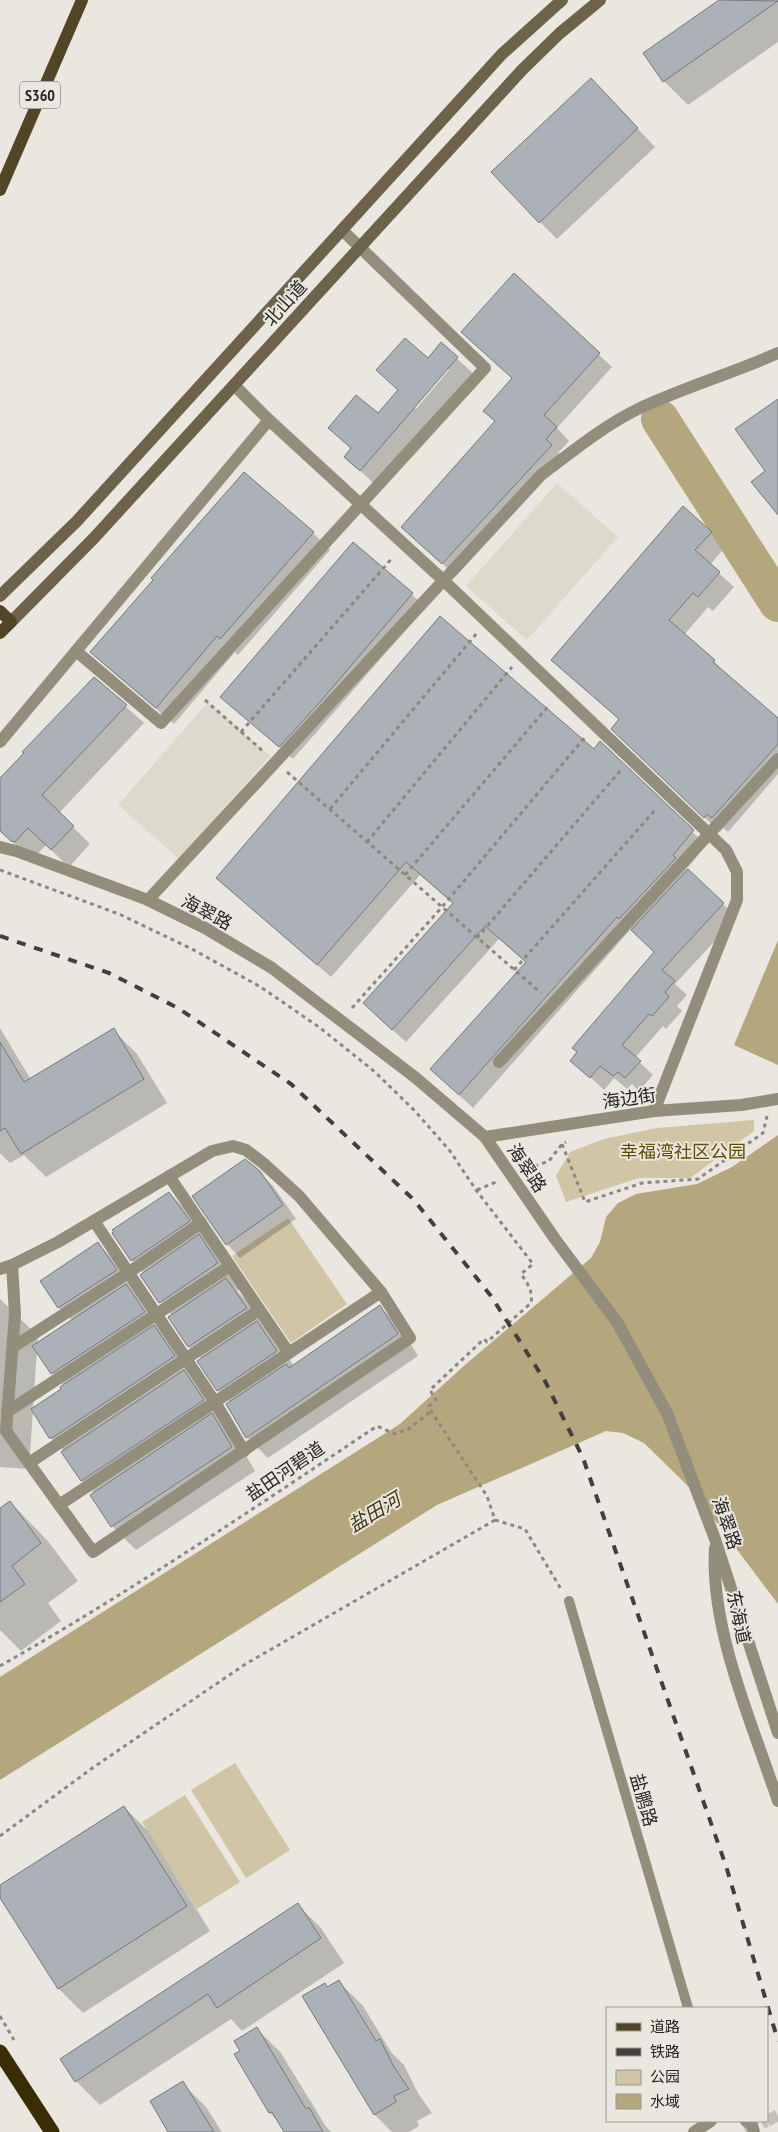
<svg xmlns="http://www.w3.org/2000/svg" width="778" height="2132" font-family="'PT Sans Narrow','Noto Sans SC',sans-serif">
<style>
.built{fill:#dedacb}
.green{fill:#d0c5a4}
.water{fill:#b4a77d}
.shadow{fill:#0003;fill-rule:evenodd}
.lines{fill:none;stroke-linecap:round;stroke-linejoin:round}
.river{stroke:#b4a77d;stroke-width:38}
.building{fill:#abb1b6;stroke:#73797d}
.tertiary-tunnel{stroke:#c2c0b9;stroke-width:12;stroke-dasharray:12 6;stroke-linecap:butt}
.path{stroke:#8a8883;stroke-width:3;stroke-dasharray:4 4;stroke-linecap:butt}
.service{stroke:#938e7c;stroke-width:10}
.minor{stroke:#938e7c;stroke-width:12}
.tertiary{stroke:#938e7c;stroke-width:12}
.secondary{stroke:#6c634a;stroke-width:12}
.primary{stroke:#504626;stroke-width:12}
.motorway{stroke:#392d03;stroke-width:15}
.rail{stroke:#41403c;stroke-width:4;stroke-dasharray:9 9;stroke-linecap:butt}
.labels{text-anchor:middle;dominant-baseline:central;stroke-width:4;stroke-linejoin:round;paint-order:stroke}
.shield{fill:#e9e7df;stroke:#605f5b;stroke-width:1}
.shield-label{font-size:16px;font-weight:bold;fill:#262522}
.street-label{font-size:18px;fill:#262522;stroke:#e9e7df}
.park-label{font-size:18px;fill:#614d00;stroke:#e9e7df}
.water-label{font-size:19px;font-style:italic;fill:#403512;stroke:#e9e7df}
</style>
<rect width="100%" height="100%" fill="#e9e7df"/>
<g class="built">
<polygon points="557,483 618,537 527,640 466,586"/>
<polygon points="208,702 270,756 179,859 118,805"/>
</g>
<g class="green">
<polygon points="754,1120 754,1131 690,1178 639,1178 566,1202 556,1176 570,1152 604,1139 657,1128"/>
<polygon points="288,1218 347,1304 291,1343 232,1256"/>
<polygon points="235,1763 290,1850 246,1878 191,1790"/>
<polygon points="185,1795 240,1882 197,1909 142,1822"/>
</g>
<g class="water">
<polygon points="778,940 778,1065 734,1045"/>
<polygon points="778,1135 778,1604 693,1491 644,1443 623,1433 606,1431 437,1505 0,1780 0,1677 400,1424 466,1364 591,1258 600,1242 606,1217 618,1203 636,1194 697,1184 732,1167"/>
</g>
<g class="shadow">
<polygon points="721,0 778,0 778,42 688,105 664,81 645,54"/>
<polygon points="608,97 655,147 557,239 540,222"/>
<polygon points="514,275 612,367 557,428 569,441 558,453 564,459 456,576 416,540 496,422 485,411 513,379"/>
<path d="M 441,344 L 475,375 L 378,487 L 345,457 L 352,449 L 347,445 L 378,415 ZM 447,368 L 449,370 L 416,409 L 414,407 Z"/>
<polygon points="313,533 330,550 238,655 235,652 174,724 109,669 92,652"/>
<polygon points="711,533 725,547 710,565 734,587 713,611 708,607 684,635 714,661 728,677 778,720 778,774 728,832 723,828 720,832 627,744 620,720 553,660"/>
<polygon points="353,544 426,607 293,759 221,697"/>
<polygon points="94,678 144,723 59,813 90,844 69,867 46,845 33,859 29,858 0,830 0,780"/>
<polygon points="600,743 706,845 686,870 737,917 675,984 687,995 677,1006 682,1011 666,1029 663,1026 635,1058 653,1075 639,1091 632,1084 627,1089 614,1078 604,1090 572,1060 656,952 631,929 473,1108 445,1082 527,963 499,939 406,1042 378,1017 454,904 420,875 331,977 217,878 594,750"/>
<polygon points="0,1028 31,1080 113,1030 137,1054 167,1103 46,1177 24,1155 10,1163 0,1153"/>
<polygon points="259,1172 273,1186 296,1219 240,1258 227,1244"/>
<polygon points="169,1193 193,1217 240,1289 237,1291 250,1304 294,1366 380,1307 401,1328 418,1356 268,1458 247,1437 231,1403 218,1390 202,1359 189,1347 169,1317 172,1315 160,1302 144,1273 132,1260"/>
<path d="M 98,1244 L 122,1268 L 236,1439 L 255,1471 L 136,1550 L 112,1526 L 94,1493 L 81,1480 L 64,1451 L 50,1437 L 33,1410 L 29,1469 L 0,1467 L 0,1299 L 38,1336 L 37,1345 L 73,1321 L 59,1307 L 42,1281 ZM 37,1350 L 52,1373 L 64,1386 L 63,1389 L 33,1409 Z"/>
<polygon points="10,1502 47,1540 78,1581 48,1603 61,1621 21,1651 0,1630 0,1510"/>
<polygon points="124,1807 148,1831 210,1931 83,2013 59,1989 0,1895 0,1887"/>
<polygon points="297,1904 321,1928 344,1963 242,2031 231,2019 100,2105 76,2081 62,2059"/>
<polygon points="339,1982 363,2006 391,2052 404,2065 418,2093 432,2113 417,2121 419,2126 409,2132 392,2132 374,2114 328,1988"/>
<polygon points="257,2029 281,2053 325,2125 331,2132 285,2132 280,2123 270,2113 241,2051"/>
<polygon points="182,2083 206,2107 222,2132 170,2132"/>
</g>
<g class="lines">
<polyline class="river" points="660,419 778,603"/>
</g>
<g class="building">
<polygon points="719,0 778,1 663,82 643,53"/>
<polygon points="591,78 638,128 539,223 491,172"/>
<polygon points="514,273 600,353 544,415 557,427 546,439 552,445 442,564 401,527 495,421 483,411 512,378 461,332"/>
<polygon points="405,338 428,358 441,342 458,357 360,471 344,457 351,448 328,428 356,395 378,413 398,390 376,370"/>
<polygon points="778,399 778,515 751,482 765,471 735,429"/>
<polygon points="244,472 314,532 220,639 217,636 156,708 90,652 153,580 151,578"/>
<polygon points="683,506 712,532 695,550 720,572 698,597 693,593 669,620 715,660 713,662 778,718 778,744 712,818 707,814 704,818 611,729 619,719 551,660"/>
<polygon points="353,542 413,593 320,702 279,747 220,697"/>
<polygon points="440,616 594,749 600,741 694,830 673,855 676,858 619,919 617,917 459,1095 430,1069 526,962 485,926 392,1030 363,1003 453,903 406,862 317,965 216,878"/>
<polygon points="94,677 127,705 42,795 74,826 51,850 28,828 15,842 11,841 0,831 0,778 24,753 22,752"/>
<polygon points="688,869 724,903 662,970 675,981 665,992 669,997 652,1016 649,1014 622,1045 641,1061 625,1078 618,1072 613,1076 600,1066 590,1078 570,1061 577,1052 572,1048 654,952 631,930"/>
<polygon points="114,1028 144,1079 21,1154 5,1128 0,1131 0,1042 24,1082"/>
<polygon points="245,1159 260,1171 283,1205 226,1245 192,1196"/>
<polygon points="169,1192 190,1221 131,1261 112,1233 114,1232 112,1230"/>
<polygon points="199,1234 218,1263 159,1303 140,1275"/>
<polygon points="98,1242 117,1270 58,1308 40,1281"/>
<polygon points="226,1278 247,1308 188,1347 168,1317"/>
<polygon points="126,1284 145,1312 51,1374 32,1346"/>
<polygon points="380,1305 398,1334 246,1438 226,1404 286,1364 289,1368"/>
<polygon points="257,1321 277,1351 217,1391 197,1361"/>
<polygon points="154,1325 175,1356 52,1438 49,1438 31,1409 61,1389 60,1387"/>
<polygon points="184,1370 204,1400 81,1481 61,1452"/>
<polygon points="212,1413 232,1447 111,1527 90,1495"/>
<polygon points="10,1501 41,1543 12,1566 25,1584 0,1602 0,1508"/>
<polygon points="124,1806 187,1906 58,1989 0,1898 0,1885"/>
<polygon points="298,1903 321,1938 217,2008 208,1994 75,2082 60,2059"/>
<polygon points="339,1980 376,2041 380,2039 394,2067 409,2089 394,2096 396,2102 374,2115 302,1996 325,1983 327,1987"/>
<polygon points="257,2027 306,2109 309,2107 323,2132 284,2132 272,2112 269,2113 234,2054 240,2051 234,2041"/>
<polygon points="183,2081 214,2132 168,2132 150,2101"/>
</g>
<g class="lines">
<g class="tertiary-tunnel">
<polyline points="767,2121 778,2115"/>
<polyline points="746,2132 766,2121"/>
</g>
<g class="path">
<polyline points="205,700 264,752"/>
<polyline points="241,732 393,557"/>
<polyline points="287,772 541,993"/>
<polyline points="330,809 477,633"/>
<polyline points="367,842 512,667"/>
<path d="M 0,870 L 119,914 L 192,949 L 259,986 L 319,1027 L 375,1072 L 415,1111 L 450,1151 L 476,1190 L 533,1264 L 521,1274 C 528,1284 533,1291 531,1303 L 487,1342 L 484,1339 L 430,1390 L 436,1400 L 429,1406 L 431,1411 L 487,1496 L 495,1520 L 244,1665 L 91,1769 L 0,1836"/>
<polyline points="405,875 550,704"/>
<polyline points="477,938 620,771"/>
<polyline points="514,970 657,808"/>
<polyline points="352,1008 442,907 586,736"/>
<polyline points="562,1144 585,1202 642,1183 698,1179 763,1133 767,1116"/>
<polyline points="527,1169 549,1161 562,1144 566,1142"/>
<polyline points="477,1190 496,1182"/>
<polyline points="495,1520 525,1529 561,1589"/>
<path d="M 0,1666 C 130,1592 253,1509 377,1426 L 395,1434 L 409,1429 L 431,1411"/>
<polyline points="0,2016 14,2040"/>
</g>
<polyline class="service" points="569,1601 688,2008"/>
<g class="minor">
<polyline points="234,385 269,420 443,580 726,850 737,872 737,900 654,1111"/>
<polyline points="76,651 161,723 485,368 342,230"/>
<polyline points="0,742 269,420"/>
<path d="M 148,900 L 541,475 C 572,452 602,427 636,410 C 682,388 731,374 778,353"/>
<polyline points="499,1062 778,759"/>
<polyline points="485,1137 654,1111 741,1105 778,1099"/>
<polyline points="169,1176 289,1353"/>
<polyline points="94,1221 215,1402 244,1451"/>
<polyline points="0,1269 12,1265 58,1242 212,1151 233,1146 246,1150 263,1163 299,1196 381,1292 410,1338 93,1552 6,1431 15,1314 12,1265"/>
<polyline points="13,1347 128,1273 201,1223"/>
<polyline points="7,1412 230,1266"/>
<polyline points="29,1463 259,1310"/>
<polyline points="59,1505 381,1292"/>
</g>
<g class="tertiary">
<polyline points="0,847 16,851 148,900 205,928 272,968 416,1078 485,1137 555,1239 617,1322 667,1413 715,1539 778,1733"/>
<path d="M 715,1548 C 710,1630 752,1723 778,1801"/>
<polyline points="746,2121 752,2125 754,2132"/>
<polyline points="694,2132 711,2121"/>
</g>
<g class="secondary">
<polyline points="0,596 77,521 502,54 562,0"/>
<polyline points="11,622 94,538 522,70 560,33 600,0"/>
</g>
<g class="primary">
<polyline points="0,190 82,0"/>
<polyline points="0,611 11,622 0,633"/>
</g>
<polyline class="motorway" points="0,2052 52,2132"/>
<polyline class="rail" points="0,936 109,973 178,1008 291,1084 414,1200 491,1296 545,1381 583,1458 726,1866 778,2041"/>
</g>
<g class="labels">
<rect class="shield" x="20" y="81.5" width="40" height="27" rx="4"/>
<g class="shield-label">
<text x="40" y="95">S360</text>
</g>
<g class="street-label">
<text transform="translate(285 303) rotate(-48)">北山道</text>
<text transform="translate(207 912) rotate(28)">海翠路</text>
<text transform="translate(629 1098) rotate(-8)">海边街</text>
<text transform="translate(527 1168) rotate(56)">海翠路</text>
<text transform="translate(285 1471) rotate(-34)">盐田河碧道</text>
<text transform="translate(727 1523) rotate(71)">海翠路</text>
<text transform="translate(739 1617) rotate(78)">东海道</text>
<text transform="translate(644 1800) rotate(74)">盐鹏路</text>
</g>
<g class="park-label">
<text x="683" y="1151">幸福湾社区公园</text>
</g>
<g class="water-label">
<text transform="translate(374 1512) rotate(-31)">盐田河</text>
</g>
</g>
<rect x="606" y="2007" width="162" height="115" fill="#e9e7df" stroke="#9b9993"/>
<rect x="616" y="2023" width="25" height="8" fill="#504626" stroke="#9b9993"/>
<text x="650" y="2032" font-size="15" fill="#262522">道路</text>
<rect x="616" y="2048" width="25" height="8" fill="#41403c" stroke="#9b9993"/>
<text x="650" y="2057" font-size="15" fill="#262522">铁路</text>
<rect x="616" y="2070" width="25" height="15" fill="#d0c5a4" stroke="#9b9993"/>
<text x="650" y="2082" font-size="15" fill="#262522">公园</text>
<rect x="616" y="2094" width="25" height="15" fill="#b4a77d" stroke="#9b9993"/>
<text x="650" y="2107" font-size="15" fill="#262522">水域</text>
</svg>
